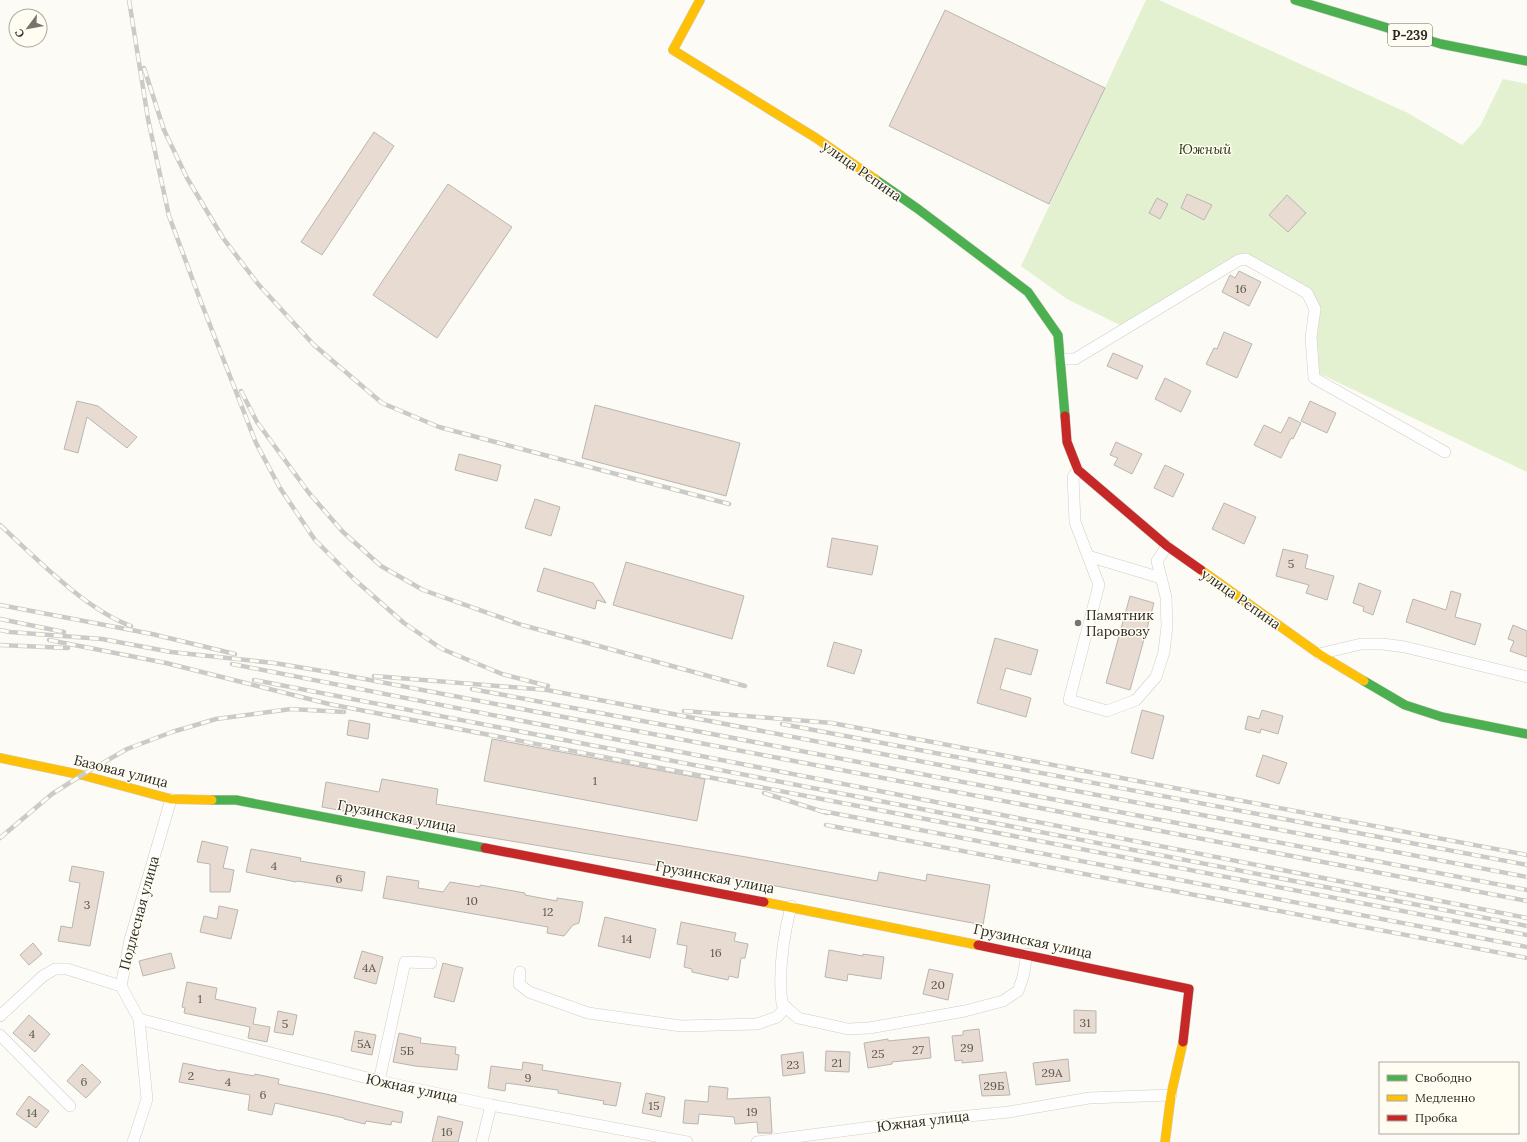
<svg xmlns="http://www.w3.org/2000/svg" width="1527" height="1142" font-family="Lora,serif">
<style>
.green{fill:#e3f1d0}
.building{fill:#e8dbd1;stroke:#b8b6b2}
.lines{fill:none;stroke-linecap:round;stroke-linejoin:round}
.street-casing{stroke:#cfcec9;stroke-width:12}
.fast-casing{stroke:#cfcec9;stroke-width:10}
.slow-casing{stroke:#cfcec9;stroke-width:10}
.jam-casing{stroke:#cfcec9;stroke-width:10}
.street{stroke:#fffefe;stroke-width:11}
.fast{stroke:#4caf50;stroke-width:9}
.slow{stroke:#ffc107;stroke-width:9}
.jam{stroke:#c62828;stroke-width:9}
.rail-casing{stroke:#cacac8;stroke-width:4.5}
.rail{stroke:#fffcf2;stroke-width:3;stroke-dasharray:9;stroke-linecap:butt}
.poi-dot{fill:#75746e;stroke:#fffcf2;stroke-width:1.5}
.labels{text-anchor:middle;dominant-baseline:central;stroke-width:3;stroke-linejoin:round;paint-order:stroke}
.number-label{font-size:12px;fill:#5b5751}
.shield{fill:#fffcf2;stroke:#6b6a63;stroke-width:1}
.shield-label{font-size:13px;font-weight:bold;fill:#2c2b26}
.park-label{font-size:14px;font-style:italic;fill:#293b0e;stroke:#fffcf2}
.street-label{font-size:14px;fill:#2c2b26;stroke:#fffcf2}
.poi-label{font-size:14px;fill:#2c2b26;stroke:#fffcf2;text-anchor:start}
</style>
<rect width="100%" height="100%" fill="#fcfbf5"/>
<polygon class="green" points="1146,0 1159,0 1408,113 1462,145 1480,126 1503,79 1527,84 1527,472 1314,371 1315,309 1307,293 1246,259 1122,326 1067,299 1021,266"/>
<g class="building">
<polygon points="945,10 1105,88 1049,204 889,126"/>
<polygon points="374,132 394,146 322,255 301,242"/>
<polygon points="448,184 512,227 437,338 373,295"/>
<polygon points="1187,194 1212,205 1204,220 1181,208"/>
<polygon points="1287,195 1306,213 1288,232 1269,215"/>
<polygon points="1157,198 1168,204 1160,219 1149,213"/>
<polygon points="1239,271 1261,282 1249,306 1222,292 1230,275 1235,278"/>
<polygon points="1224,332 1252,344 1237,378 1206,364 1214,348 1217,349"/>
<polygon points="1113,353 1143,366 1137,379 1107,366"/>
<polygon points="1165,378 1191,391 1181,412 1155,399"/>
<polygon points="77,401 98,406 137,437 127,448 87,417 78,453 64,449"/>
<polygon points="1310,401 1336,413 1327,433 1301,421"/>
<polygon points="595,405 740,443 726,496 582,458"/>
<polygon points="1289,417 1301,423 1293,439 1291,438 1281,458 1254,445 1264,425 1281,433"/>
<polygon points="1116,442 1142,454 1132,474 1114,465 1118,458 1110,455"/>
<polygon points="459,454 501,465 497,481 455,470"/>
<polygon points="1165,465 1184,474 1173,497 1154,488"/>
<polygon points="535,499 560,507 551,536 525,528"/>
<polygon points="1224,503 1256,517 1244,544 1212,529"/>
<polygon points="832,538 878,546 872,575 827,567"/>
<polygon points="1283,549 1308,555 1305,568 1334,576 1327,600 1306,593 1309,585 1276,576"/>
<polygon points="626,562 744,596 732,639 613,605"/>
<polygon points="544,568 593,583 606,603 597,600 595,609 537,591"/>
<polygon points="1359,583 1381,591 1373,615 1363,611 1364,607 1353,603"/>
<polygon points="1451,591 1461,594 1455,617 1481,624 1475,645 1406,622 1413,599 1446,610"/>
<polygon points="1130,596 1154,603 1130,690 1106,683"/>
<polygon points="1513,625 1527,631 1527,657 1510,651 1514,641 1508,639"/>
<polygon points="995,638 1038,650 1031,675 1006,668 1000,689 1031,698 1026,717 977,703"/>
<polygon points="834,642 862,650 854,674 827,666"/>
<polygon points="1142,710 1164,716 1153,759 1131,753"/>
<polygon points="1262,710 1283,716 1278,734 1261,729 1260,733 1245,729 1248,716 1259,719"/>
<polygon points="349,720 370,724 368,739 347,735"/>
<polygon points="492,739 705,779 697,821 484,781"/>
<polygon points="1263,755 1287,763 1279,784 1256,776"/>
<polygon points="382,779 438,789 436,804 752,858 877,881 879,872 926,881 927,874 990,885 983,925 744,880 439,829 322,807 326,782 379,792"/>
<polygon points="202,841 228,847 223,868 234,870 230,892 210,892 210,864 197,862"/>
<polygon points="251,849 301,858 300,861 365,872 362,891 297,881 296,882 246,872"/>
<polygon points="72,866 104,872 90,946 58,941 61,926 72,928 80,883 69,881"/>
<polygon points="387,876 419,881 418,888 443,892 450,882 480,887 480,885 525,893 525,895 557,901 557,898 583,902 579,923 573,925 564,936 547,933 548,927 383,898"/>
<polygon points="219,906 238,910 231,939 200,932 204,916 217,919"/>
<polygon points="605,917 656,929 650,958 598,946"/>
<polygon points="681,922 736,933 734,941 748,944 745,958 741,958 738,978 729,976 728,980 692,972 692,969 684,967 687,946 677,944"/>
<polygon points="33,943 42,954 29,965 20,955"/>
<polygon points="829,950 863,956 863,954 884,957 881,979 848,974 847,981 825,977"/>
<polygon points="362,951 383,957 376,984 354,978"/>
<polygon points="171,953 175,968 143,976 139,961"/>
<polygon points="443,963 463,968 454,1002 434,997"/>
<polygon points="929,969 953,974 948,1000 923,994"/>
<polygon points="187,982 217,988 215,999 256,1008 253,1024 270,1027 267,1042 248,1038 250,1027 184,1013 185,1008 182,1007"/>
<polygon points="1074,1010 1096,1011 1096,1033 1074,1033"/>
<polygon points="278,1011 297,1015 293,1035 274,1032"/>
<polygon points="29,1015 50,1034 35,1052 13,1033"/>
<polygon points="979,1029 983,1061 962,1063 962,1060 955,1061 952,1036 963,1035 963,1031"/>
<polygon points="355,1031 376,1035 372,1055 351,1051"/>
<polygon points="399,1033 421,1038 420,1043 456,1047 455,1054 459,1055 457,1070 415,1066 393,1062"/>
<polygon points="929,1037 931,1058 892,1062 892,1064 868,1068 864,1043 888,1039 888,1041"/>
<polygon points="826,1051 850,1052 849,1072 825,1071"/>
<polygon points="803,1052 805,1073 783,1076 781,1055"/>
<polygon points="1068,1059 1070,1081 1036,1085 1033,1063"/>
<polygon points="523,1062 543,1065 542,1070 621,1083 616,1106 603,1104 604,1101 558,1093 558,1090 506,1083 505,1091 488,1088 491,1066 522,1070"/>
<polygon points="183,1063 221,1071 221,1070 254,1076 255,1074 279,1079 278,1084 326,1094 403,1112 401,1123 392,1121 391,1125 366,1121 365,1124 344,1119 344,1118 275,1103 272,1115 248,1110 250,1095 179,1082"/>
<polygon points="82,1064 101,1082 86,1098 67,1081"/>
<polygon points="1006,1072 1010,1095 982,1096 979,1075"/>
<polygon points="709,1086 728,1088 727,1099 770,1097 772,1133 758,1133 757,1122 735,1124 734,1117 699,1114 698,1124 683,1123 685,1100 708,1102"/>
<polygon points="646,1093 665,1097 661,1117 642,1113"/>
<polygon points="29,1096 49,1111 36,1128 16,1114"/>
<polygon points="438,1116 463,1122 458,1142 432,1142"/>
</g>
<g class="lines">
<g class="street-casing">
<g id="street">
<polyline points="1060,359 1075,359 1239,260 1246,259 1307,293 1315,309 1311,337 1314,378 1445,452"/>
<polyline points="1078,470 1073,477 1075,522 1099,585 1069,700 1107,711 1136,700 1156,677 1164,652 1167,626 1166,597 1157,561 1167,546"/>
<polyline points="1088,556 1161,578"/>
<polyline points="1319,654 1361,644 1383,644 1405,647 1527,677"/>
<path d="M 791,906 C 783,938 778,971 782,1004 L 798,1018 L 848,1029 L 869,1028 L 965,1011 L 1003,1001 L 1018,991 L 1023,977 L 1027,954"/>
<polyline points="520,972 519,984 529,992 588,1013 681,1026 757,1024 777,1017 786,1007"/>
<polyline points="0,1016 43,976 55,969 67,969 121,986"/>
<polyline points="139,1019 379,1081 491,1105 687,1142"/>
<polyline points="0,1035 70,1106"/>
<polyline points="379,1081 405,962 431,963"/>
<polyline points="133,1142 147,1099 139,1019 121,986 130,940 171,799"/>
<polyline points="482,1142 491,1105"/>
<polyline points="757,1142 918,1121 1009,1112 1089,1098 1171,1095"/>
</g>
</g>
<g class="fast-casing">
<g id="fast">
<polyline points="1295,0 1441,44 1527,61"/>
<polyline points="875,179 918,209 1028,292 1058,335 1065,416"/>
<polyline points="1364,681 1405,705 1442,717 1527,734"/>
<polyline points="212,800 236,800 485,848"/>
</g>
</g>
<g class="slow-casing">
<g id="slow">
<polyline points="700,0 673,50 816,138 875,179"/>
<polyline points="1201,570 1319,654 1364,681"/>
<polyline points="0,758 82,775 171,799 212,800"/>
<polyline points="764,902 978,945"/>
<polyline points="1165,1142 1171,1095 1183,1042"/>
</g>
</g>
<g class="jam-casing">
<g id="jam">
<polyline points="1065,416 1067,442 1078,470 1167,546 1201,570"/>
<polyline points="485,848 764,902"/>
<polyline points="978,945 1189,989 1183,1042"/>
</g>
</g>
<use href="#street" class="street"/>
<use href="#fast" class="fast"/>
<use href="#slow" class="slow"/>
<use href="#jam" class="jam"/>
<g class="rail-casing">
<g id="rail">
<polyline points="129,0 148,119 169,216 201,302 256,443 280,488 315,540 355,580 404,623 442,649 502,674 548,686"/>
<polyline points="144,68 164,130 187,178 223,238 258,284 314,345 382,403 439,427 729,504"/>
<polyline points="241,391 257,422 309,493 343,532 381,566 423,590 522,625 745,686"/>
<path d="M 0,525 C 37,559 85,609 131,626"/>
<polyline points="0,605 152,634 235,654"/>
<polyline points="0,619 64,632"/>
<polyline points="0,630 10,632 102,639 171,652 274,663 328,672 1527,901"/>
<polyline points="49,640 166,663 329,704 1527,935"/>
<polyline points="0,645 68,648"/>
<polyline points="232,664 1527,918"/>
<polyline points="374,676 547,690 1527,877"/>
<polyline points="254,680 1527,926"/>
<polyline points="472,689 728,737 1527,890"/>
<polyline points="684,711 832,723 1527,855"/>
<polyline points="782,724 1527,865"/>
<polyline points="764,793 827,813"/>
<polyline points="822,811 1527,947"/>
<polyline points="826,825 1527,958"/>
<polyline points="0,838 52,794 82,775 127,749 172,732 216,719 291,709 344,712"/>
</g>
</g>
<use href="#rail" class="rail"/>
</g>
<circle class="poi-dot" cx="1078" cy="623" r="4"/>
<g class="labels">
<g class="number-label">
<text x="1241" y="288">16</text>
<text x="1291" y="563">5</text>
<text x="595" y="780">1</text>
<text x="274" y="865">4</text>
<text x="339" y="878">6</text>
<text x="472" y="900">10</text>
<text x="87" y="904">3</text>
<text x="548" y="911">12</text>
<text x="627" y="938">14</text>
<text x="716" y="952">16</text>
<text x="369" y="967">4А</text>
<text x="938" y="984">20</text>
<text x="200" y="998">1</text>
<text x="1085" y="1022">31</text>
<text x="285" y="1023">5</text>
<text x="32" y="1033">4</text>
<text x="364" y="1043">5А</text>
<text x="967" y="1047">29</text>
<text x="918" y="1049">27</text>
<text x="407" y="1050">5Б</text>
<text x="878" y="1053">25</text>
<text x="837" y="1062">21</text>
<text x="793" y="1064">23</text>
<text x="1052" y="1072">29А</text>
<text x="191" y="1075">2</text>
<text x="528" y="1077">9</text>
<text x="84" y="1081">6</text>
<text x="228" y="1081">4</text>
<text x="994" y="1085">29Б</text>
<text x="263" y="1094">6</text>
<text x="654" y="1105">15</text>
<text x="752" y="1111">19</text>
<text x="32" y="1112">14</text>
<text x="447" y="1131">16</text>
</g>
<rect class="shield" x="1388" y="24" width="44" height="22" rx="3"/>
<g class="shield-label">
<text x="1410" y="35">Р-239</text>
</g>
<g class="park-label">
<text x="1205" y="149">Южный</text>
</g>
<g class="street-label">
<text transform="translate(862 171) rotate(35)">улица Репина</text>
<text transform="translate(1241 599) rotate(35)">улица Репина</text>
<text transform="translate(121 771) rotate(14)">Базовая улица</text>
<text transform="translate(397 816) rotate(11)">Грузинская улица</text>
<text transform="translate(715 877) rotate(11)">Грузинская улица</text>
<text transform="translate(139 913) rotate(-75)">Подлесная улица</text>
<text transform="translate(1033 941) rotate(12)">Грузинская улица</text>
<text transform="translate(412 1088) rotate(12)">Южная улица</text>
<text transform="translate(923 1121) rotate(-7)">Южная улица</text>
</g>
<g class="poi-label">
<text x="1086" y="615">Памятник<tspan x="1086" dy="16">Паровозу</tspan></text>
</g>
</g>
<rect x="1379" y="1062" width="140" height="72" fill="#fffcf2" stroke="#aba8a0"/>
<rect x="1387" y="1075" width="20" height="6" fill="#4caf50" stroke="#aba8a0"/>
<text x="1415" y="1082" font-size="12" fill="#2c2b26">Свободно</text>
<rect x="1387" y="1095" width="20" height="6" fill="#ffc107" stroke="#aba8a0"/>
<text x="1415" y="1102" font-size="12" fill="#2c2b26">Медленно</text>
<rect x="1387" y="1115" width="20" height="6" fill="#c62828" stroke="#aba8a0"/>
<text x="1415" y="1122" font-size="12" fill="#2c2b26">Пробка</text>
<g transform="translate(28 28) rotate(238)"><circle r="19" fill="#fffcf2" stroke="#aba8a0"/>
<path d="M0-3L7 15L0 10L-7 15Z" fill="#75746e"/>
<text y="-6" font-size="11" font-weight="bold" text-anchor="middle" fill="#2c2b26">С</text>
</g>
</svg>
